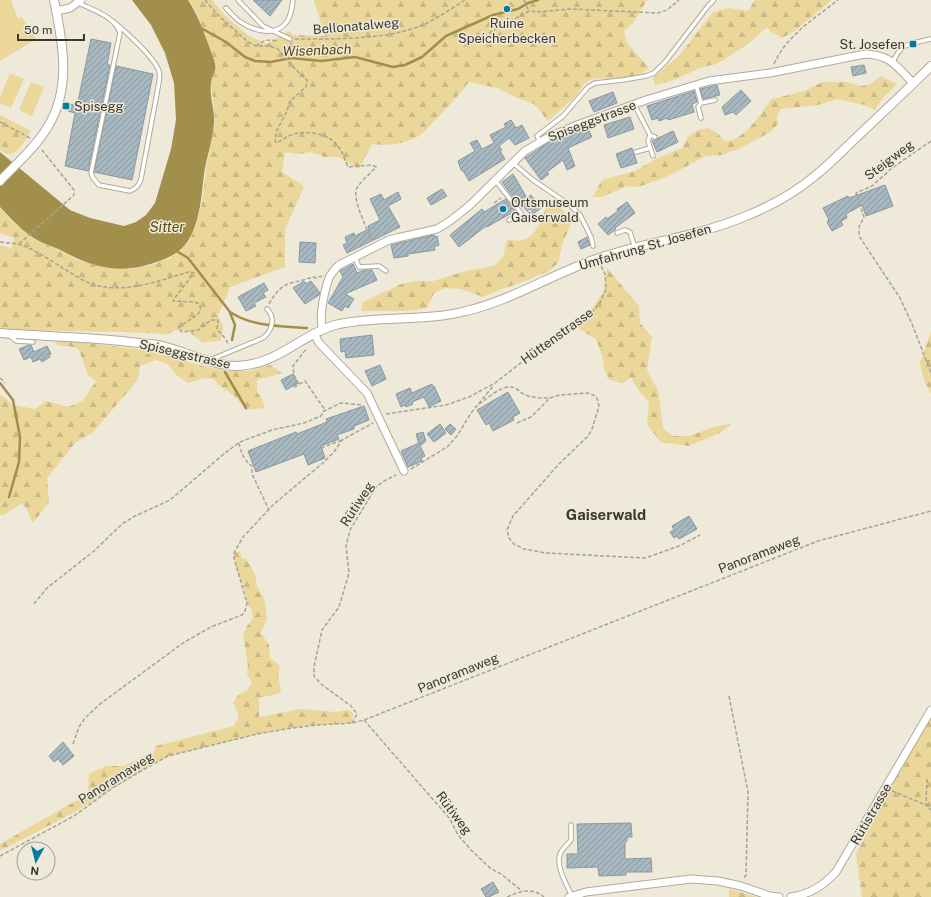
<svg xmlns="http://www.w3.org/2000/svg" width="931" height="897" font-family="'Public Sans',sans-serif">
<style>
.forest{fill:url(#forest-firs)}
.pitch{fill:#ead799}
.water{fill:#a38f4c}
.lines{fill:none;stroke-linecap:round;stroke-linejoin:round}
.stream{stroke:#a38f4c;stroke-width:2.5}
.building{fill:url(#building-hatch);stroke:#8898a1}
.service-casing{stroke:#afab9b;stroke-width:5.5}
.minor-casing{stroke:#afab9b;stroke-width:9}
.tertiary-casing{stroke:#afab9b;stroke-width:10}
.path{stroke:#a7a396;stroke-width:1.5;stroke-dasharray:4 2;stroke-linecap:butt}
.service{stroke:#fff;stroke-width:3.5}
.minor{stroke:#fff;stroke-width:7}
.tertiary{stroke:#fff;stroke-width:8}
.poi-dot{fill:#027ba3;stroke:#eee9d8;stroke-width:1.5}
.labels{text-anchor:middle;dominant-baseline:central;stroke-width:3;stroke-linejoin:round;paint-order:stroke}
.poi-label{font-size:13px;fill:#393731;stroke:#eee9d8;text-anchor:start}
.street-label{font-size:13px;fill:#393731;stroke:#eee9d8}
.water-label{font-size:14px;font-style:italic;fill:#584914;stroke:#eee9d8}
.quarter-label{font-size:15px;font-weight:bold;fill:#393731;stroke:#eee9d8}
</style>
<defs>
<pattern id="forest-firs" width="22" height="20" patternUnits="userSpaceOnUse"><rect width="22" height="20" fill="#ead799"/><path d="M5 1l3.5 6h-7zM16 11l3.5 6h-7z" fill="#c9b984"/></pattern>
<pattern id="building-hatch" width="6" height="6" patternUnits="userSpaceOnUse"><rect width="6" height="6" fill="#a7b8c1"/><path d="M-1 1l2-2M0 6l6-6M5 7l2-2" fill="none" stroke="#89969d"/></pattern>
</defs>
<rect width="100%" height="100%" fill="#eee9d8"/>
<g class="forest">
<path d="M 189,0 L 212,0 L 225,16 L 249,36 L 267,44 L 289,31 L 293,35 L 325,36 L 314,0 L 647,0 L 633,23 L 624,31 L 627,43 L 649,68 L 633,79 L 619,82 L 603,78 L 591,79 L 584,84 L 576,96 L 548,121 L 534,104 L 513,96 L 497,88 L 469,82 C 460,94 450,104 440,115 C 435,120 430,126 425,131 C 411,144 391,146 372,144 L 359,169 L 338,157 L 325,157 L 311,152 L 298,154 L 285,152 L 282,172 L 304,186 L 285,230 L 285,267 L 230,287 L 218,316 L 223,327 L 221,341 L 202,342 L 188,331 L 176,330 L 168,334 L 125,332 L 14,330 L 0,328 L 0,246 L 12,248 L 14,238 L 0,233 L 0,208 L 13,222 L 38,241 L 62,252 L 78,260 L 106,268 L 130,269 L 150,265 L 170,258 L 178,252 L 189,242 L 197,222 L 202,203 L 206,169 L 215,123 L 214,107 L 211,84 L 216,65 L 197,13 Z"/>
<polygon points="755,0 832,0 796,30 782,38 771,32 767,27 748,44 717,64 702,67 674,80 655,85 653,78 679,56 713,12 728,8 748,11"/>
<path d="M 881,76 L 897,84 L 882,99 L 875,110 L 865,105 L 837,99 L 818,105 L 781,109 L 777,116 L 778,124 L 769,133 L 738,149 L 722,155 L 706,156 L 664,178 L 638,187 L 627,186 L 602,197 L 593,197 L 602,180 L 635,171 L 656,159 L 682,148 L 688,137 L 698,130 L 708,128 L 716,132 L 725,141 C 744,142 761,113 772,99 L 805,91 L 822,82 L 847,82 L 861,86 L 870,84 Z"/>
<path d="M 0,115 L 31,131 C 24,142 14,163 0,150 Z"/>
<path d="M 547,202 L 560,207 L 572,222 L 563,242 L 558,263 L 549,271 L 525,281 L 502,289 L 483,297 L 461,289 L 445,288 L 434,293 L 427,308 C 406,313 383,310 361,311 L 363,302 L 401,284 L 417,281 L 433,281 L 466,271 L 494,266 L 503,257 L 507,240 C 512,240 519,241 523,240 C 539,234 543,216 547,202 Z"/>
<polygon points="607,268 639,306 640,323 652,337 647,371 658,390 663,429 673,436 689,436 717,426 731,424 720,433 688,446 661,442 647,425 649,402 640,392 631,378 623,383 609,380 604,369 602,355 596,339 573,325 591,310 604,291"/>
<polygon points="931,331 931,394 924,380 920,363"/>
<path d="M 55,339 L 152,351 L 202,366 L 227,371 L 248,371 L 270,365 L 282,373 L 257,380 L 257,392 L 262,399 L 265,408 L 245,410 C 242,405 238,399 233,395 C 226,389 219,387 214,379 L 204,378 L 188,383 L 176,375 L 168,364 L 156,360 L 140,366 L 138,379 L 131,388 L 93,432 L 75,443 L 47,478 L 49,502 L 33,523 L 27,510 L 22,503 L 4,515 L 0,515 L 0,394 L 13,405 L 35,409 L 46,401 L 68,407 L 83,401 L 96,381 L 88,375 L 79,350 L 75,347 L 57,345 L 55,342 Z"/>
<polygon points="239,551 242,558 246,559 255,574 257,587 264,599 267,618 261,633 269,645 270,658 280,666 278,675 281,691 277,694 259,698 259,717 300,709 335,712 348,710 353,713 352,723 318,725 292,728 257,734 168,756 141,771 75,812 0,851 0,844 88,794 89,774 106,766 123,766 154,752 156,746 234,726 239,715 233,703 238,695 247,690 252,683 247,673 248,665 243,635 247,626 253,618 251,608 247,603 245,592 236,567 234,553"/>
<polygon points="931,709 931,897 862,897 856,854"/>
<polygon points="729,889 757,897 729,897"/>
</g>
<g class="pitch">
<polygon points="0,0 11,0 18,19 22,17 36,39 0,61"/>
<polygon points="10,73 24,79 11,108 0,103 0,97"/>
<polygon points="31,82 44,87 32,116 19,110"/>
</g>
<path class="water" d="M 132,0 L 188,0 C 198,15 203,30 209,46 C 211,52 214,58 215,64 C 217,70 211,77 211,84 C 209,95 215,110 214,123 C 213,138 208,153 205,168 C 201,192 202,218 188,241 C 181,252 169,258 156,262 C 121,275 95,268 64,252 C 56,247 46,245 39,241 C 24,233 11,219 0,207 L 0,152 L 70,210 L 90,218 L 124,226 L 136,222 L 146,215 L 155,203 L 171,149 L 176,120 L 175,101 L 174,83 L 165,53 L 151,25 Z"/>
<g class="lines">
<g class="stream">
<polyline points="201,28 226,42 245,57 255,61 271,62 291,58 321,61 355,57 393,67 405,65 422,57 446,36 493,15 518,9 528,3 538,0"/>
<path d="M 175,250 L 188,258 L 230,312 C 252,327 282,326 307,328"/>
<polyline points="230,313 235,325 232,340"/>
<polyline points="225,372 246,408"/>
<polyline points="0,383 13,400 20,437 19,462 9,497"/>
</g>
</g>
<g class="building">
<polygon points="253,0 282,0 270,16"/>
<polygon points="91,39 111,43 107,65 110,65 88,171 65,166 75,113 68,111 70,104 77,106"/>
<polygon points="864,65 866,73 853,76 851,67"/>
<polygon points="116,66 153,74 132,180 94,172"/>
<polygon points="717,85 720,95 703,99 700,89"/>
<polygon points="741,90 751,101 736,115 733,112 725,115 722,107"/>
<polygon points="694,91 697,102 692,104 694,112 668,120 667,118 659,121 658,118 652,120 647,106"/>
<polygon points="613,92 617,103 594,112 589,101"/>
<polygon points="630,117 634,129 608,138 604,125"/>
<polygon points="511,120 516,128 522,125 529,138 515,145 509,138 499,146 502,150 500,151 505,159 469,181 464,172 461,170 458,161 475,151 470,143 477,140 482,149 494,143 490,135 506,127 504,124"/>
<polygon points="587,127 592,137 568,148 575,166 567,170 563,160 547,172 549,174 541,180 525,158 549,142"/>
<polygon points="673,131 678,142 657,152 652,141"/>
<polygon points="632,148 637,163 621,168 616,154"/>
<polygon points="513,174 527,198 531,195 541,208 531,216 523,206 521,208 502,182"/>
<polygon points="885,185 893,206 866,216 862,205 846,214 847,218 841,221 843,225 832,231 827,222 829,220 823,208 848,196 849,198"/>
<polygon points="442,189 447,196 431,205 427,198"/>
<polygon points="398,192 401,199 388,206 400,227 347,253 343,245 347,243 345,237 354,233 355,236 369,229 368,226 380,220 370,199 381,194 384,200"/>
<polygon points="506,199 515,211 487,227 486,226 459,247 450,235 482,209 484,212"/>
<polygon points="627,202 635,213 615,228 616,229 608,235 598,224 606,217 607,219 618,211 617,209"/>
<polygon points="434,235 435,237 437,236 439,245 434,247 435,250 408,254 408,256 394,258 391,245"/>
<polygon points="587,237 590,245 581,249 578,242"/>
<polygon points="300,242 316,243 315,263 299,262"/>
<polygon points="353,264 357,273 364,270 372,270 377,280 345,294 354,299 348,308 345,306 342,311 328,303 343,277 340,271"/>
<polygon points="304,281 306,284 311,281 320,293 319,295 305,304 293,288"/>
<polygon points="264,283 268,290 263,293 266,297 254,303 256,306 246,311 238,297"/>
<polygon points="372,335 374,355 346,358 345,351 341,352 340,339"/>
<polygon points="29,345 31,345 34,352 47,346 51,354 49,355 50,357 42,362 40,359 33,362 31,357 24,360 19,349"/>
<polygon points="380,365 386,379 372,386 365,371"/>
<polygon points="293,374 298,383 286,390 281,380"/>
<polygon points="432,384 433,387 434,386 441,401 429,407 424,397 412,402 413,404 406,407 405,405 401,407 396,394 410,388 412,393"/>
<polygon points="508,392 520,413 513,417 514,420 493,431 489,423 486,425 477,410"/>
<polygon points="364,406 369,420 354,426 354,429 337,435 339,439 321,446 325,458 308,465 304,454 256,472 248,451 296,432 297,434 327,422 326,419"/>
<polygon points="440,424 446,433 434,442 427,434"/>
<polygon points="450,424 456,429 451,435 445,429"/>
<polygon points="423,432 426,441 420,446 425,456 421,458 422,461 408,467 401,451 419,443 419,444 416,434"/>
<polygon points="689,516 697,529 679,539 677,536 674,538 670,532 674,530 672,526"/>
<polygon points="63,742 74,756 63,765 58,759 54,762 49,756"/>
<polygon points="631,823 632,837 627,837 627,841 625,842 625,859 651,858 652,872 626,872 626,875 599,876 598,867 567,868 567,854 578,854 577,824"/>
<polygon points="493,882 499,892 489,897 486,897 481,889"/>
</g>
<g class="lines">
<g class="service-casing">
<g id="service">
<polyline points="238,0 263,26 290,39"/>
<path d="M 79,3 C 92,10 115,16 120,33 L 91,173 L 93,178 L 99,185 L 130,191 C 137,188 139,185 141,179 L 157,93 C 158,86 161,77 159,71 C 154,57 126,32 114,22"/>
<path d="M 226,8 C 230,12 234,17 239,21 C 252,30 273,37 285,24 C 291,18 292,8 293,0"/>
<path d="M 893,62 C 901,42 912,44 931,39"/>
<polyline points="696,85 701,103 715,100"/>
<polyline points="701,103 698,107 701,118"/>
<polyline points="634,104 650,135 655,137"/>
<polyline points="650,135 648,141 653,156"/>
<polyline points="540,142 537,136 563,116 588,87 595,83 623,80 646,76 654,73 666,61 708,6 714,0"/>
<polyline points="636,152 650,148"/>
<polyline points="513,163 533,180 571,206 580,215 591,237 593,246"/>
<polyline points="495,180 521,213 509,220"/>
<polyline points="617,233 625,230 630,232 635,248"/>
<polyline points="355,257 359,267 379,266 386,271"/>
<polyline points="9,335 16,341 33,342"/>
<path d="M 210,360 L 263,338 C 272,331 276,318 267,309"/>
<path d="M 571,825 L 571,840 C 568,844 563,848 561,852 C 554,864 567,885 572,896"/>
</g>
</g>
<g class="minor-casing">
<g id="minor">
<polyline points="56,11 70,8 81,0"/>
<path d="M 323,329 C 318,318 325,289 329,278 C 331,273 335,269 339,265 L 389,240 L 397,238 L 437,229 L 450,221 L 469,206 L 525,151 L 547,138 L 577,125 L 646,100 L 709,81 L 770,73 L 865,54 C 891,55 896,66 913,83"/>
<polyline points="314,333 319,343 367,393 404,471"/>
<polyline points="569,897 586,892 691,879 718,881 741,886 770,896 779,897"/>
<path d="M 791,897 C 810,894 823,886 836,872 L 931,710"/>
</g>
</g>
<g class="tertiary-casing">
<g id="tertiary">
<path d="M 0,181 C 16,164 35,148 47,128 C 72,89 63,43 54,0"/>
<path d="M 0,333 C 41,336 82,337 122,341 C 134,343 146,343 158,345 C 181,350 214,366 237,366 C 278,365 302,333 339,324 C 381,315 425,322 466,311 C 513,300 554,273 599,258 C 647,242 699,236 746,216 C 771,206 796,192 816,175 C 831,163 844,149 857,137 C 882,113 907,90 931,66"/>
</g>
</g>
<g class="path">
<path d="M 205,0 L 219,16 L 248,42 L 256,46 L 269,46 L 278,49 L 291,65 L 307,80 L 306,87 L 290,101 L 287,111 L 276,132 L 275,141 L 277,143 C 282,140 286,137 291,135 C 307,130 328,133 338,146 C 343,152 345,160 348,167 L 372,165 L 376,167 C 370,174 361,181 357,188 C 351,198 368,230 372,241"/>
<polyline points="524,0 529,11"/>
<polyline points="489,33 529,11 537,12 570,9 658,13 667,10 679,0"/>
<path d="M 295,39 C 332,39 386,40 420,26 C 435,20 451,9 465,0"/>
<path d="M 256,46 C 263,40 268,39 278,41"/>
<path d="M 774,64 C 786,36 815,18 838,0"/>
<polyline points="0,122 30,138"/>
<polyline points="931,141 892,168 872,186 856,193 864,217 859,227 859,236 900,298 912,324 931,373"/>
<polyline points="494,203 501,198"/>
<path d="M 0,242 C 6,243 12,243 18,244 C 35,249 51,261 66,270 C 76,276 87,284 99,286 C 129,292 160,281 188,272 L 194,273 L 174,299 L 173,301 L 195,302 L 199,304 C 201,308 201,310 198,314 L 178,328 L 182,332 L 198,330 L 211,320 L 218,320 L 217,329 L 224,337 L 229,345"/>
<polyline points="19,244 74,195 74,190 42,150"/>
<path d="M 269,304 C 283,279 290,285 313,277 L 316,278 L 322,276"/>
<polyline points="926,362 931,360"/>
<polyline points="0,378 5,383"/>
<polyline points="299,384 294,375 293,366 307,348"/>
<polyline points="294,387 305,381 325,410"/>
<path d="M 479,404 C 488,398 498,388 509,387 C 516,386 519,392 525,395 C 533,398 542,398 550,398"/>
<polyline points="386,414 446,405 469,397 495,383 535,352 590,315 600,303 606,289 605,274 601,266"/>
<polyline points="517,423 531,417 550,398 560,395 588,393 593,395 597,398 599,406 597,413 592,429 588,436 558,465 513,516 507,530 509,538 514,544 524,549 546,553 645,558 679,546 700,535"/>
<path d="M 239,443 C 241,453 244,460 252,466 L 252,474 L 269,510"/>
<polyline points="321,448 342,440"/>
<polyline points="411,469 447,447 457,436 471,413 494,385"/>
<polyline points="34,604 47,588 94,551 122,524 133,517 170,500 225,453 240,442 272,430 304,423 321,416 324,411 341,403 363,405"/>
<polyline points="729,696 748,792 746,875 744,878"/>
<polyline points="364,720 450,819 458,835 471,850 490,868 501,874 522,891"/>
<polyline points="352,723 357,714 351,706 321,684 314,676 314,667 322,630 339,607 349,573 346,546 350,530 376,487 384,481 396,475"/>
<polyline points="73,744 79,727 85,718 100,704 183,643 211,627 242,615 245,611 247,603 234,558 234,553 243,537 274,504 324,462 334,452 342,440 373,423"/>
<polyline points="927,779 926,805 931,810"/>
<polyline points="892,791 926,805 931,804"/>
<polyline points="0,856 74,816 111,789 141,771 168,756 257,734 292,728 318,725 352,723 364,720 818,541 931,511"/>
<path d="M 507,897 C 521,891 531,887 544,897"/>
</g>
<use href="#service" class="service"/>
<use href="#minor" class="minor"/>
<use href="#tertiary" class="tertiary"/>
</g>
<g class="poi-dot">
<circle cx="507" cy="9" r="4"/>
<rect x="909" y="40" width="8" height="8" rx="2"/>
<rect x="62" y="102" width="8" height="8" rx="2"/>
<circle cx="503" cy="209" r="4"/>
</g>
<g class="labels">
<g class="poi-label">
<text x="507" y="23" text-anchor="middle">Ruine<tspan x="507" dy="15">Speicherbecken</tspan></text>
<text x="905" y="44" text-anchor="end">St. Josefen</text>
<text x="74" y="106">Spisegg</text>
<text x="511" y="202">Ortsmuseum<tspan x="511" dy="15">Gaiserwald</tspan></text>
</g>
<g class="street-label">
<text transform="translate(356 26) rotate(-5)">Bellonatalweg</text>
<text transform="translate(592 121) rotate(-21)">Spiseggstrasse</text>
<text transform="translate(889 160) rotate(-37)">Steigweg</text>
<text transform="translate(645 247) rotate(-16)">Umfahrung St. Josefen</text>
<text transform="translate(557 336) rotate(-36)">Hüttenstrasse</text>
<text transform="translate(185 354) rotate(13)">Spiseggstrasse</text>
<text transform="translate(357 504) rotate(-57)">Rütiweg</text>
<text transform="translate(759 554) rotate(-21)">Panoramaweg</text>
<text transform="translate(458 673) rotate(-22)">Panoramaweg</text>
<text transform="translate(116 778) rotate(-32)">Panoramaweg</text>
<text transform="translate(454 813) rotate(53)">Rütiweg</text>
<text transform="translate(871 814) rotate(-60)">Rütistrasse</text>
</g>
<g class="water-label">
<text transform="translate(317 50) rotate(-2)">Wisenbach</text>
<text x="167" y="227">Sitter</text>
</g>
<g class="quarter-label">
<text x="606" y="514">Gaiserwald</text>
</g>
</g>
<g transform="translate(36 861) rotate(187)"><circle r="19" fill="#eee9d8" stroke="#a6a295"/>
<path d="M0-3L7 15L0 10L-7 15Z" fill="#027ba3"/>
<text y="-6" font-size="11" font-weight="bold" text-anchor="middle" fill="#393731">N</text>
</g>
<path d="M18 34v6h66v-6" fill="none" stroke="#393731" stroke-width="2"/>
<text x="24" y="34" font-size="12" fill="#393731" stroke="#eee9d8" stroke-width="3" paint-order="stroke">50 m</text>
</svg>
